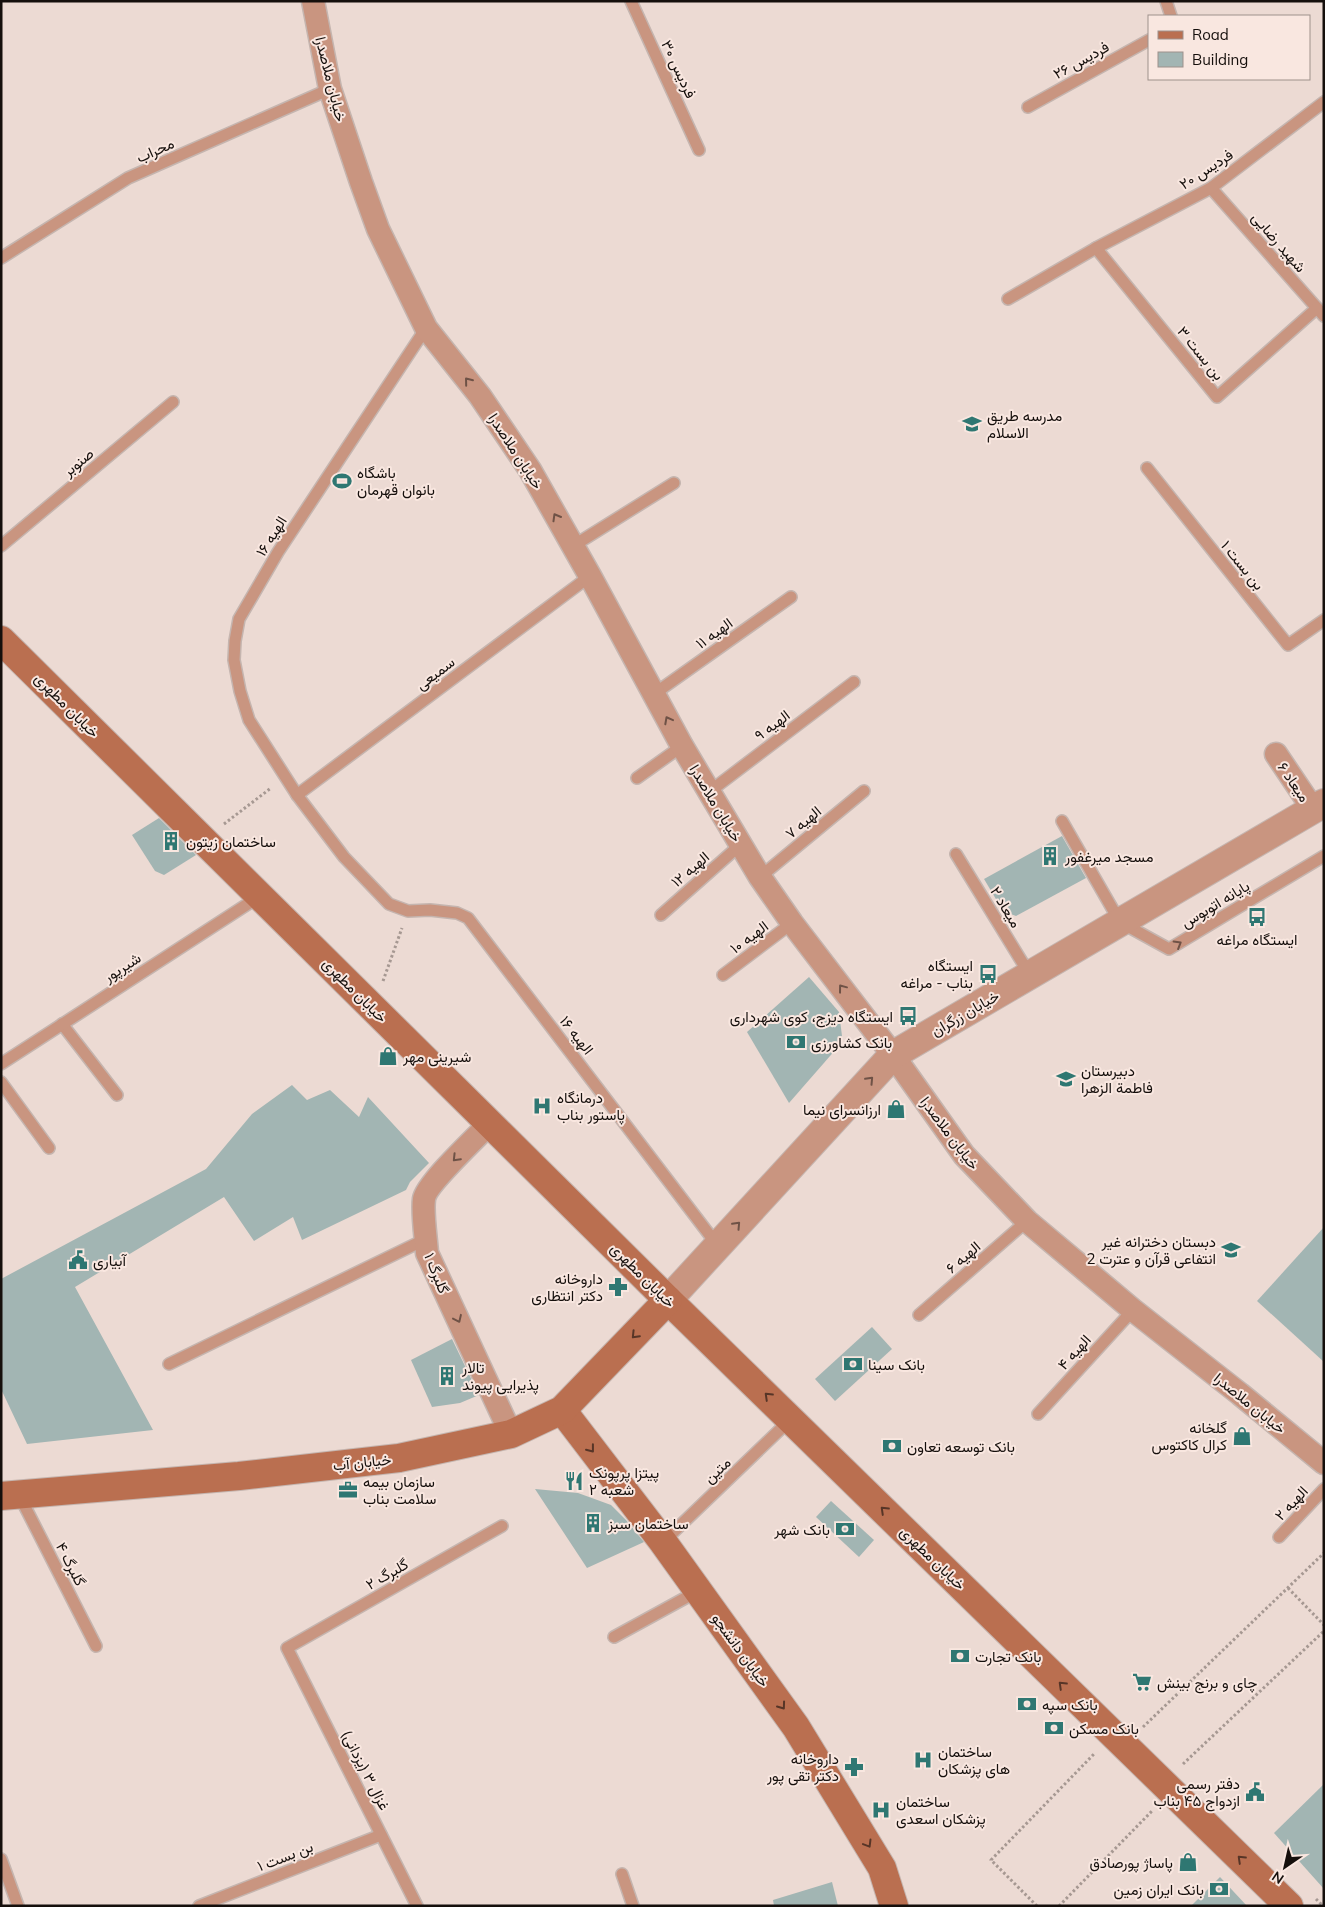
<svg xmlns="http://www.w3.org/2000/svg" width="1325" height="1907" font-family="Mulish,Vazirmatn,sans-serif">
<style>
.building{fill:#a2b5b3}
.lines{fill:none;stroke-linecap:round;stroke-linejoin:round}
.service-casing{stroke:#c5b5af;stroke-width:14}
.minor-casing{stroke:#c5b5af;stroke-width:25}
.tertiary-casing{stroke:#c5b5af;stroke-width:30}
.secondary-casing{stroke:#c5b5af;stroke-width:30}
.path{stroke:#a69892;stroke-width:3;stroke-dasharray:2.5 2.5;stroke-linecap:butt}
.service{stroke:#c99580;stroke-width:11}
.minor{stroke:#c99580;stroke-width:22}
.tertiary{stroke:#c99580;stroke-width:28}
.secondary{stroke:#ba6f50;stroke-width:28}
.oneway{stroke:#6f5246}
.oneway2{stroke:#573527}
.labels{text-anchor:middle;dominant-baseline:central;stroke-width:4;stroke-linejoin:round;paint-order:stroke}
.street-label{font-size:15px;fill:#150f0c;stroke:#f9e7e0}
.poi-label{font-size:15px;fill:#150f0c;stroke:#f9e7e0;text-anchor:start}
</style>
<rect width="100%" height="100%" fill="#ecdad3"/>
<g class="building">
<polygon points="159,818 196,855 164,875 155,871 132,835"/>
<polygon points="1062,836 1086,878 1016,916 1003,911 984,879"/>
<polygon points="809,977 839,1012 842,1036 837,1048 789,1103 747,1032"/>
<polygon points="292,1085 307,1100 330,1090 359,1117 368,1097 429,1163 410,1182 406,1190 302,1240 293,1217 254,1241 224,1197 75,1287 153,1430 27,1444 1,1389 1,1279 206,1169 252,1114"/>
<polygon points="1324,1227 1324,1362 1257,1301"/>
<polygon points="872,1327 892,1349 835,1401 815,1379"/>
<polygon points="452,1339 479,1395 460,1403 432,1407 411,1360"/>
<polygon points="535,1489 578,1493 611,1505 626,1520 644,1542 587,1568"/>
<polygon points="831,1501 874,1540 859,1557 816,1517"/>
<polygon points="1324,1784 1324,1889 1274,1833"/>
<polygon points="1220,1877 1247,1906 1191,1906"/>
<polygon points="832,1882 838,1906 774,1906 773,1900"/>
</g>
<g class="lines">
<g class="service-casing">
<g id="service">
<polyline points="631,1 699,150"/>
<polyline points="1166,1 1171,16"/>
<polyline points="1028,107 1149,40"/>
<polyline points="1211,188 1324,316"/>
<polyline points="1096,248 1217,397 1317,308"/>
<polyline points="1,258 128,178 330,89"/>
<polyline points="1008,299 1096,248 1211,188 1324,102"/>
<polyline points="426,328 278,552 239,619 235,641 234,660 240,691 249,720 297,795 344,857 389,904 408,911 430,910 457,913 468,918 718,1246"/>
<polyline points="1147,468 1288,645 1324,620"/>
<polyline points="1,546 173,402"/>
<polyline points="573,546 674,483"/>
<polyline points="654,694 791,597"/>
<polyline points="637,778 682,746"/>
<polyline points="709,792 854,682"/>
<polyline points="297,795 590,576"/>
<polyline points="1062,821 1120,922 1169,949 1324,856"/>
<polyline points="956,854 1030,975"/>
<polyline points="760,877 864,791"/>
<polyline points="661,915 740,845"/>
<polyline points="723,975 792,923"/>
<polyline points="62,1024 117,1095"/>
<polyline points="1,1064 260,896"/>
<polyline points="1,1082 49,1148"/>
<polyline points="919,1315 1027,1221"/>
<polyline points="169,1364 426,1239"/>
<polyline points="1038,1414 1133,1310"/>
<polyline points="19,1495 96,1646"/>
<polyline points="1279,1537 1324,1489"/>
<polyline points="663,1542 791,1419"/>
<polyline points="614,1637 698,1591"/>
<polyline points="1,1859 18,1906"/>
<polyline points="622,1874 633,1906"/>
<polyline points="199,1906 381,1835"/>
<polyline points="417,1906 287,1648 502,1526"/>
</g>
</g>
<g class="minor-casing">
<g id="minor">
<polyline points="313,1 330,89 361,182 378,229 426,328 480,396 530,470 590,576 682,746 760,877 792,923 893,1055 964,1155 1027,1221 1133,1310 1240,1394 1324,1463"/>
<polyline points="1276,754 1313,809"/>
<path d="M 490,1123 C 477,1137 426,1184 424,1199 C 422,1213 426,1238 427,1253 L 511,1434"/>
</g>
</g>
<g class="tertiary-casing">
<polyline id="tertiary" points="668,1300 893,1055 1324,803"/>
</g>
<g class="secondary-casing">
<g id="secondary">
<polyline points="1,640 668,1300 1289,1906"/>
<polyline points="562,1410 663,1542 796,1727 882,1868 894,1906"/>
<polyline points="1,1496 239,1476 399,1458 511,1434 562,1410 668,1300"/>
</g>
</g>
<g class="path">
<polyline points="224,824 271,788"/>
<polyline points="383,981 402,928"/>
<polyline points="1288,1588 1324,1625"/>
<polyline points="1143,1727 1324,1553"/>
<polyline points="1183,1764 1324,1631"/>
<polyline points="1316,1899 1323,1906"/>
<polyline points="1037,1906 991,1860 1094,1754"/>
<polyline points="1059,1906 1152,1811"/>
</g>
<use href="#service" class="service"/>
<use href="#minor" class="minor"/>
<use href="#tertiary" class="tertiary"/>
<use href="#secondary" class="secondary"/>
</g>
<defs><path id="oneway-chevron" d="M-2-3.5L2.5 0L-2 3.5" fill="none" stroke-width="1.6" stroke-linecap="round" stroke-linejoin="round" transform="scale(1.25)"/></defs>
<g class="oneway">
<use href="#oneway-chevron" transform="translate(468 381) rotate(-129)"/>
<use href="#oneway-chevron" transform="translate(556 517) rotate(-120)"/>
<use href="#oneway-chevron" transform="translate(668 720) rotate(-118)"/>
<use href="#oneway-chevron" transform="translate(1178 944) rotate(-31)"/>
<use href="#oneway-chevron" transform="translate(842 988) rotate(-127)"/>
<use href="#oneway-chevron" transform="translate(870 1080) rotate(-47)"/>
<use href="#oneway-chevron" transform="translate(456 1158) rotate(134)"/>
<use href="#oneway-chevron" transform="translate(737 1225) rotate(-47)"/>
<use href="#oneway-chevron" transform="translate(458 1319) rotate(65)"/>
</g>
<g class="oneway2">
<use href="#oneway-chevron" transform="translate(635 1335) rotate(134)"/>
<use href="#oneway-chevron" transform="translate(768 1396) rotate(-136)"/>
<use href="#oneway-chevron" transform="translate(591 1449) rotate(52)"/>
<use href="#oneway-chevron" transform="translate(884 1510) rotate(-136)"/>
<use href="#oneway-chevron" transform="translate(1062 1685) rotate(-136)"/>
<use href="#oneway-chevron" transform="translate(782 1706) rotate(54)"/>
<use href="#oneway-chevron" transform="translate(868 1844) rotate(59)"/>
<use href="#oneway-chevron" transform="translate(1241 1859) rotate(-136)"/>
</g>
<defs>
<g id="school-bare" transform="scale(1.5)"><path d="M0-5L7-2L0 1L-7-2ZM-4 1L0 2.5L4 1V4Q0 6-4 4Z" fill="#2f7772" stroke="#f9e7e0" stroke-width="2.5" paint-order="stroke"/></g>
<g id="stadium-bare" transform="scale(1.5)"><path d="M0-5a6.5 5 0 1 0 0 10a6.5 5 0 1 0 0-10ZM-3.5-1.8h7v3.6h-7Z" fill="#2f7772" stroke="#f9e7e0" stroke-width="2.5" paint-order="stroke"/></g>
<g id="building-bare" transform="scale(1.5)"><path d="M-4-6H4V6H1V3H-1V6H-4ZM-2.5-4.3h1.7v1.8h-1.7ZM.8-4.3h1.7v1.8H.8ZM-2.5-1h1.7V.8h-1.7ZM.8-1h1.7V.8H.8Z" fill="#2f7772" stroke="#f9e7e0" stroke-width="2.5" paint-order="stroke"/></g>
<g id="bus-bare" transform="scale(1.5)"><path d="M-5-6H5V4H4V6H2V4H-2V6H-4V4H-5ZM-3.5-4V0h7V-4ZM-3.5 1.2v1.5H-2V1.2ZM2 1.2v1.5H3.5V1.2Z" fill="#2f7772" stroke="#f9e7e0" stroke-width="2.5" paint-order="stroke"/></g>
<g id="bank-bare" transform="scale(1.5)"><path d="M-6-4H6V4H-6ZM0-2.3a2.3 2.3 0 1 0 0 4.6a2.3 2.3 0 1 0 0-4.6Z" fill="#2f7772" stroke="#f9e7e0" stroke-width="2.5" paint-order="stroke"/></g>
<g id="shop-bare" transform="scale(1.5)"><path d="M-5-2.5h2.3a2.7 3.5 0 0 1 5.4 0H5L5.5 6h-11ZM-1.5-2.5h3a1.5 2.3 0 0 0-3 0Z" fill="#2f7772" stroke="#f9e7e0" stroke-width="2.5" paint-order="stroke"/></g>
<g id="hospital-bare" transform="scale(1.5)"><path d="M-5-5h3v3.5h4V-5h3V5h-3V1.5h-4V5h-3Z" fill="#2f7772" stroke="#f9e7e0" stroke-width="2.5" paint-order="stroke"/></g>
<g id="civic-bare" transform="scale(1.5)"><path d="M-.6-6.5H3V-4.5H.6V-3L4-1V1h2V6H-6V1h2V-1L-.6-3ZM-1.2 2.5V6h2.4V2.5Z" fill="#2f7772" stroke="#f9e7e0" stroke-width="2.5" paint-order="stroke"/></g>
<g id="pharmacy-bare" transform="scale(1.5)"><path d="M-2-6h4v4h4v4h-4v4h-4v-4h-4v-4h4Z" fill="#2f7772" stroke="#f9e7e0" stroke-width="2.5" paint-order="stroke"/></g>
<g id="restaurant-bare" transform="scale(1.5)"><path d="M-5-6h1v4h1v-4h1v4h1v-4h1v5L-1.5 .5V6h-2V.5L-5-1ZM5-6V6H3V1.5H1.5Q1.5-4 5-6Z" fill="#2f7772" stroke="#f9e7e0" stroke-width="2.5" paint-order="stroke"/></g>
<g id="office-bare" transform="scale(1.5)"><path d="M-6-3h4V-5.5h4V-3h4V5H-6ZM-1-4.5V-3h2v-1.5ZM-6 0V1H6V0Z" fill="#2f7772" stroke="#f9e7e0" stroke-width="2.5" paint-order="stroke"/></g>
<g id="supermarket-bare" transform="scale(1.5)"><path d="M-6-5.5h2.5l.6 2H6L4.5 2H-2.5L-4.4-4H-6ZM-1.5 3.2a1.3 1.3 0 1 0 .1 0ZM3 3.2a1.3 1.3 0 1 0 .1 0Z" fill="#2f7772" stroke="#f9e7e0" stroke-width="2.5" paint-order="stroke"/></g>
</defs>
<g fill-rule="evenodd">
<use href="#school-bare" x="972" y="424"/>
<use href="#stadium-bare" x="342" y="481"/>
<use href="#building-bare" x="171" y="841"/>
<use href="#building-bare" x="1050" y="856"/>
<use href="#bus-bare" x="1257" y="917"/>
<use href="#bus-bare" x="988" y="974"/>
<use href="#bus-bare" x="908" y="1016"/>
<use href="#bank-bare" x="796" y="1042"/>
<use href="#shop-bare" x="388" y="1056"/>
<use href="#school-bare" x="1066" y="1079"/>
<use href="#hospital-bare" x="542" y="1106"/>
<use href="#shop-bare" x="896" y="1109"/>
<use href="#school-bare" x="1231" y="1250"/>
<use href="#civic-bare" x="78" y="1260"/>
<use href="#pharmacy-bare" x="618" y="1287"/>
<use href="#bank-bare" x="853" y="1364"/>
<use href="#building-bare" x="447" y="1376"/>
<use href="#shop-bare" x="1242" y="1436"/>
<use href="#bank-bare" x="892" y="1446"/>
<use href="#restaurant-bare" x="574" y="1481"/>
<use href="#office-bare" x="348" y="1490"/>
<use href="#building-bare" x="593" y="1523"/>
<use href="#bank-bare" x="845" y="1529"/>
<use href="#bank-bare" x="960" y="1656"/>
<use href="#supermarket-bare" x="1142" y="1682"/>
<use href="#bank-bare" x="1027" y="1704"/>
<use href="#bank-bare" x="1054" y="1728"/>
<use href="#hospital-bare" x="923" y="1760"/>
<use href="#pharmacy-bare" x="854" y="1767"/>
<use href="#civic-bare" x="1255" y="1792"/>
<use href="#hospital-bare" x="881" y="1810"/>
<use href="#shop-bare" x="1188" y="1862"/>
<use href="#bank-bare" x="1219" y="1889"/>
</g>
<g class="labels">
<g class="street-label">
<text transform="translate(1081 60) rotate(-29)">فردیس ۲۶</text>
<text transform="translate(679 69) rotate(65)">فردیس ۳۰</text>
<text transform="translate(331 79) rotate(76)">خیابان ملاصدرا</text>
<text transform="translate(155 150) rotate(-24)">محراب</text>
<text transform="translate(1206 169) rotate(-33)">فردیس ۲۰</text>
<text transform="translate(1279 242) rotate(49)">شهید رضایی</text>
<text transform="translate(1201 353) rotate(51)">بن بست ۳</text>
<text transform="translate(516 451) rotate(57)">خیابان ملاصدرا</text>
<text transform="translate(78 462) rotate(-40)">صنوبر</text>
<text transform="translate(271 536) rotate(-58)">الهیه ۱۶</text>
<text transform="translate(1243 565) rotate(51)">بن بست ۱</text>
<text transform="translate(714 633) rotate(-36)">الهیه ۱۱</text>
<text transform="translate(435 673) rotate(-37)">سمیعی</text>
<text transform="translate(67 705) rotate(45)">خیابان مطهری</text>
<text transform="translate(772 725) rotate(-37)">الهیه ۹</text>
<text transform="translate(1294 782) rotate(56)">میعاد ۶</text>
<text transform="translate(716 803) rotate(59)">خیابان ملاصدرا</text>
<text transform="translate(803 822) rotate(-40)">الهیه ۷</text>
<text transform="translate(690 869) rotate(-41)">الهیه ۱۲</text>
<text transform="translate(1215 904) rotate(-31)">پایانه اتوبوس</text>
<text transform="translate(1006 907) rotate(59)">میعاد ۲</text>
<text transform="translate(749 937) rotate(-37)">الهیه ۱۰</text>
<text transform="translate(122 967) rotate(-33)">شیرپور</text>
<text transform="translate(355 990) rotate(45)">خیابان مطهری</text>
<text transform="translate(965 1013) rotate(-30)">خیابان زرگران</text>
<text transform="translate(577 1035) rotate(52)">الهیه ۱۶</text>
<text transform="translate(950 1133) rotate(53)">خیابان ملاصدرا</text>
<text transform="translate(963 1257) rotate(-41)">الهیه ۶</text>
<text transform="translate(437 1273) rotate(68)">گلبرگ ۱</text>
<text transform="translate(643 1275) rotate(45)">خیابان مطهری</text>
<text transform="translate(1074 1352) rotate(-48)">الهیه ۴</text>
<text transform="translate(1250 1403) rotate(39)">خیابان ملاصدرا</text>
<text transform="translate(362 1462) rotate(-6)">خیابان آب</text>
<text transform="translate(717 1470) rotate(-43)">متین</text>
<text transform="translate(1291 1503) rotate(-47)">الهیه ۲</text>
<text transform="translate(933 1558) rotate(44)">خیابان مطهری</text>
<text transform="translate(71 1564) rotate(63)">گلبرگ ۴</text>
<text transform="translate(387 1574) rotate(-30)">گلبرگ ۲</text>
<text transform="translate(741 1650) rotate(54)">خیابان دانشجو</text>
<text transform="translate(366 1770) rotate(63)">غزال ۳ (یزدانی)</text>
<text transform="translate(285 1856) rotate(-21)">بن بست ۱</text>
</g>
<g class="poi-label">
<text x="987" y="415">مدرسه طریق<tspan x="987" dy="17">الاسلام</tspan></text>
<text x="357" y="472">باشگاه<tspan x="357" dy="17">بانوان قهرمان</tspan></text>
<text x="186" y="841">ساختمان زیتون</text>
<text x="1065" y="856">مسجد میرغفور</text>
<text x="1257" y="939" text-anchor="middle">ایستگاه مراغه</text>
<text x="973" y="965" text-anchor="end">ایستگاه<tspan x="973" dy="17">بناب - مراغه</tspan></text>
<text x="893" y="1016" text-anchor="end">ایستگاه دیزج، کوی شهرداری</text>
<text x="811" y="1042">بانک کشاورزی</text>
<text x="403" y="1056">شیرینی مهر</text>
<text x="1081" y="1070">دبیرستان<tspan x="1081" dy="17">فاطمة الزهرا</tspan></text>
<text x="557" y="1097">درمانگاه<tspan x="557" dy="17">پاستور بناب</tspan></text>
<text x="881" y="1109" text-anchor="end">ارزانسرای نیما</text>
<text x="1216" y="1241" text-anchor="end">دبستان دخترانه غیر<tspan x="1216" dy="17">انتفاعی قرآن و عترت 2</tspan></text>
<text x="93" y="1260">آبیاری</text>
<text x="603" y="1278" text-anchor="end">داروخانه<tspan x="603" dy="17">دکتر انتظاری</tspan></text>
<text x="868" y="1364">بانک سینا</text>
<text x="462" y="1367">تالار<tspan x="462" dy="17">پذیرایی پیوند</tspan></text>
<text x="1227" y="1427" text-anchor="end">گلخانه<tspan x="1227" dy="17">کرال کاکتوس</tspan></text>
<text x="907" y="1446">بانک توسعه تعاون</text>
<text x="589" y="1472">پیتزا پرپونک<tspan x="589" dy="17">شعبه ۲</tspan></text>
<text x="363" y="1481">سازمان بیمه<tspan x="363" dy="17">سلامت بناب</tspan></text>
<text x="608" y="1523">ساختمان سبز</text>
<text x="830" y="1529" text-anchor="end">بانک شهر</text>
<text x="975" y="1656">بانک تجارت</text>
<text x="1157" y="1682">چای و برنج بینش</text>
<text x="1042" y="1704">بانک سپه</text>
<text x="1069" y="1728">بانک مسکن</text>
<text x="938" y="1751">ساختمان<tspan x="938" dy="17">های پزشکان</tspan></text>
<text x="839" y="1758" text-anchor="end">داروخانه<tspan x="839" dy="17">دکتر تقی پور</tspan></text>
<text x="1240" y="1783" text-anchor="end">دفتر رسمی<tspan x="1240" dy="17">ازدواج ۴۵ بناب</tspan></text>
<text x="896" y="1801">ساختمان<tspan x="896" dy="17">پزشکان اسعدی</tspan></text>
<text x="1173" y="1862" text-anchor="end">پاساژ پورصادق</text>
<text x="1204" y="1889" text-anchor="end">بانک ایران زمین</text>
</g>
</g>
<rect width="1325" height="1907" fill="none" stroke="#150f0c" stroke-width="5"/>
<rect x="1148" y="15" width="162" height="65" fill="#f9e7e0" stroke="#9e918b"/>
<rect x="1158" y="31" width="25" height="8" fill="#ba6f50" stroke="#9e918b"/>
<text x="1192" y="40" font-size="15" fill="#150f0c">Road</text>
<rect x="1158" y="52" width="25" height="15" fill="#a2b5b3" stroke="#9e918b"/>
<text x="1192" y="65" font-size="15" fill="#150f0c">Building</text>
<g transform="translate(1285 1867) rotate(214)" stroke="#f9e7e0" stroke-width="4" paint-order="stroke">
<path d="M0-4L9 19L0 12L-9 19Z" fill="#150f0c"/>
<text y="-8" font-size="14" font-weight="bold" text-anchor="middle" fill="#150f0c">N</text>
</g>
</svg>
